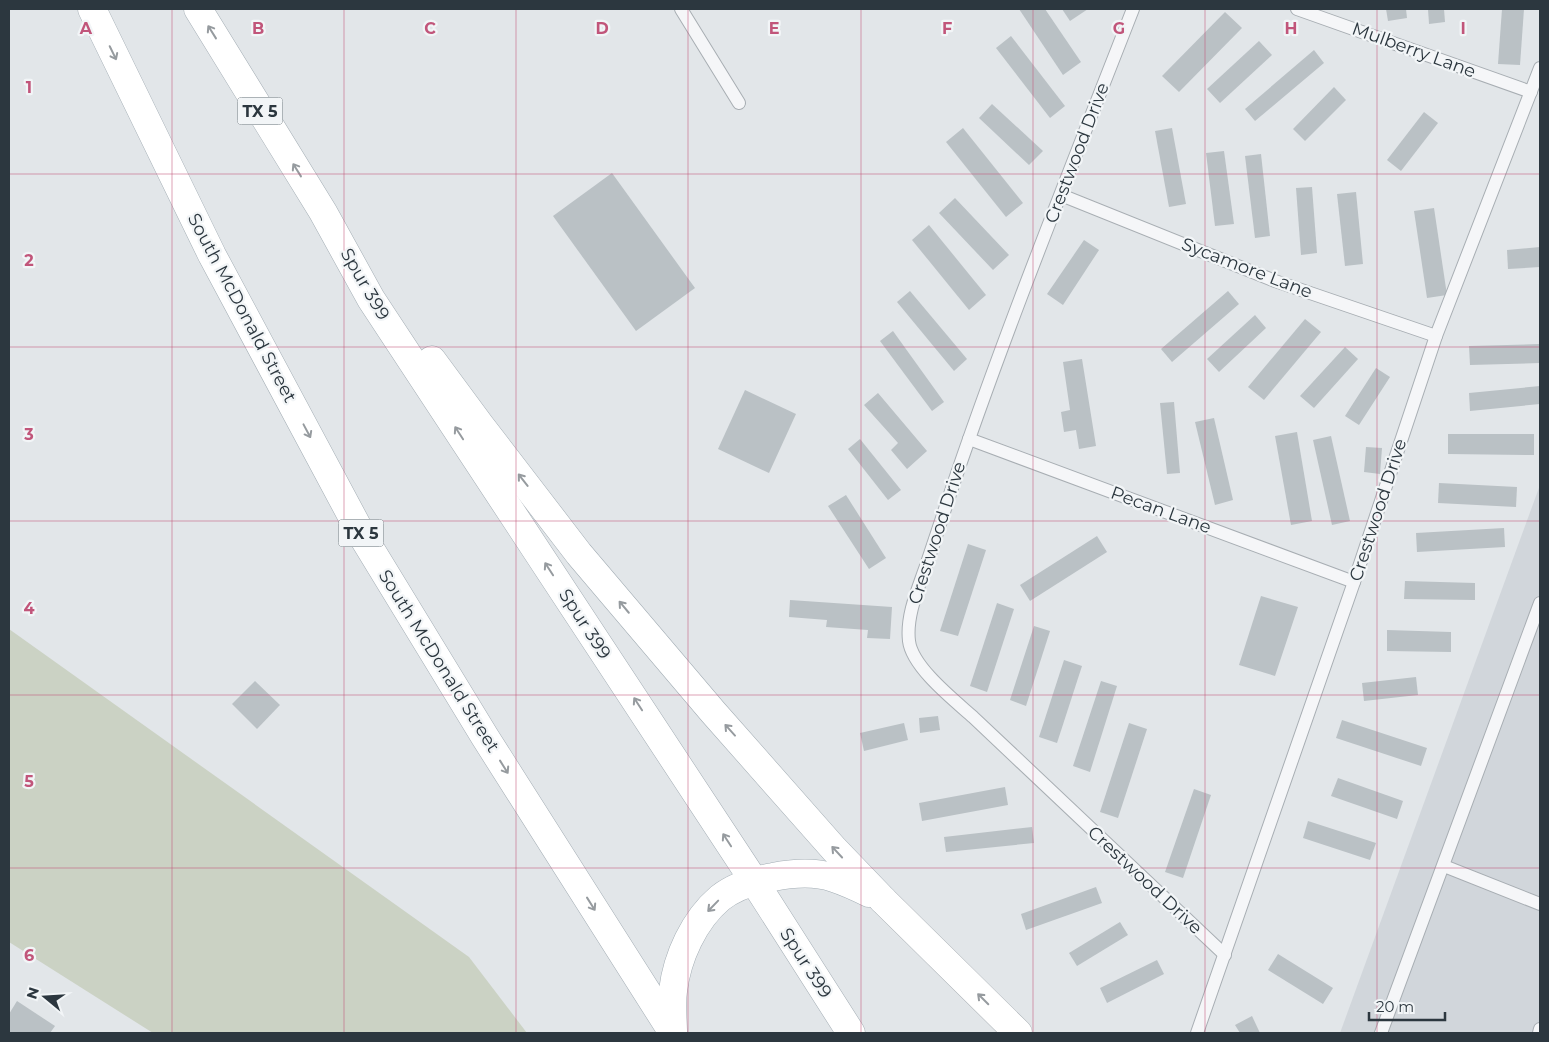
<svg xmlns="http://www.w3.org/2000/svg" width="1549" height="1042" font-family="Montserrat,sans-serif">
<style>
.built{fill:#d1d6db}
.green{fill:#cbd2c4}
.building{fill:#bac1c5}
.lines{fill:none;stroke-linecap:round;stroke-linejoin:round}
.service-casing{stroke:#a8aeb3;stroke-width:14}
.secondary-casing{stroke:#a8aeb3;stroke-width:29}
.primary-casing{stroke:#a3adb4;stroke-width:29}
.service{stroke:#f5f6f8;stroke-width:12}
.secondary{stroke:#fff;stroke-width:28}
.primary{stroke:#fff;stroke-width:28}
.oneway{stroke:#969b9f}
.grid{fill:none;stroke:#c1557a;stroke-width:1;stroke-opacity:0.55}
.labels{text-anchor:middle;dominant-baseline:central;stroke-width:4.5;stroke-linejoin:round;paint-order:stroke}
.shield{fill:#f2f5f7;stroke:#677076;stroke-width:1}
.shield-label{font-size:16px;font-weight:bold;fill:#2c373f}
.street-label{font-size:18px;fill:#2c373f;stroke:#f2f5f7}
.grid-label{font-size:16px;text-anchor:middle;font-weight:bold;fill:#c1557a;stroke:#f2f5f7;stroke-width:4.5;stroke-linejoin:round;paint-order:stroke}
</style>
<rect width="100%" height="100%" fill="#e2e6e9"/>
<polygon class="built" points="1540,485 1540,1033 1340,1033"/>
<polygon class="green" points="9,629 469,957 527,1033 153,1033 9,942"/>
<g class="building">
<polygon points="1019,9 1045,9 1081,62 1063,75"/>
<polygon points="1062,9 1088,9 1070,21"/>
<polygon points="1386,9 1406,9 1407,18 1388,21"/>
<polygon points="1428,9 1444,9 1445,22 1429,24"/>
<polygon points="1502,9 1524,9 1520,65 1498,64"/>
<polygon points="1225,12 1242,28 1179,92 1162,76"/>
<polygon points="1011,36 1065,106 1050,118 996,48"/>
<polygon points="1259,41 1272,55 1220,103 1207,89"/>
<polygon points="1314,50 1324,63 1255,121 1245,109"/>
<polygon points="1334,87 1346,100 1305,141 1293,129"/>
<polygon points="992,104 1043,151 1029,165 979,118"/>
<polygon points="1424,112 1438,123 1401,171 1387,160"/>
<polygon points="963,128 1023,203 1006,217 946,142"/>
<polygon points="1172,128 1186,204 1169,207 1155,131"/>
<polygon points="1224,151 1234,224 1215,226 1206,153"/>
<polygon points="1261,154 1270,236 1255,238 1245,156"/>
<polygon points="612,173 695,288 636,331 553,216"/>
<polygon points="1312,187 1317,253 1301,255 1296,188"/>
<polygon points="1356,192 1363,264 1345,266 1337,194"/>
<polygon points="955,198 1009,255 993,270 939,213"/>
<polygon points="1434,208 1447,295 1427,298 1414,211"/>
<polygon points="929,225 986,295 969,310 912,240"/>
<polygon points="1084,240 1099,250 1063,305 1047,294"/>
<polygon points="1540,247 1540,267 1508,269 1507,250"/>
<polygon points="910,291 967,359 954,371 897,302"/>
<polygon points="1228,291 1239,304 1172,362 1161,349"/>
<polygon points="1255,315 1266,328 1219,372 1207,359"/>
<polygon points="1305,319 1321,332 1264,400 1248,387"/>
<polygon points="893,331 944,402 932,411 880,341"/>
<polygon points="1540,344 1540,363 1470,365 1469,346"/>
<polygon points="1345,347 1358,359 1314,408 1300,396"/>
<polygon points="1082,359 1096,446 1079,449 1076,430 1064,432 1061,412 1070,410 1063,362"/>
<polygon points="1376,368 1390,377 1359,425 1345,416"/>
<polygon points="1540,386 1540,404 1470,411 1469,393"/>
<polygon points="745,390 796,414 769,473 718,449"/>
<polygon points="878,393 927,451 907,469 891,450 898,443 864,405"/>
<polygon points="1174,402 1180,473 1167,474 1160,403"/>
<polygon points="1214,418 1233,500 1215,505 1195,422"/>
<polygon points="1297,432 1312,521 1291,525 1275,436"/>
<polygon points="1448,434 1534,434 1534,455 1448,454"/>
<polygon points="1331,436 1350,521 1332,525 1313,440"/>
<polygon points="860,439 901,490 888,500 848,449"/>
<polygon points="1366,447 1382,448 1380,474 1364,472"/>
<polygon points="1439,483 1517,487 1516,507 1438,503"/>
<polygon points="846,495 886,558 869,569 828,506"/>
<polygon points="1504,528 1505,547 1417,552 1416,533"/>
<polygon points="1097,536 1107,552 1030,601 1020,585"/>
<polygon points="968,544 986,550 958,636 940,631"/>
<polygon points="1405,581 1475,583 1475,600 1404,599"/>
<polygon points="1261,596 1298,607 1275,676 1239,665"/>
<polygon points="790,600 892,607 890,639 867,638 868,630 826,627 827,620 789,617"/>
<polygon points="997,603 1014,609 987,692 970,686"/>
<polygon points="1034,626 1050,631 1026,706 1010,700"/>
<polygon points="1387,630 1451,632 1451,652 1387,651"/>
<polygon points="1064,660 1082,666 1057,743 1039,737"/>
<polygon points="1416,677 1418,695 1364,701 1362,683"/>
<polygon points="255,681 280,705 257,729 232,704"/>
<polygon points="1101,681 1117,686 1090,772 1073,766"/>
<polygon points="938,716 940,730 920,733 919,718"/>
<polygon points="1342,720 1427,748 1421,766 1336,738"/>
<polygon points="904,723 908,740 864,751 860,733"/>
<polygon points="1129,723 1147,729 1118,818 1100,812"/>
<polygon points="1338,778 1403,801 1397,819 1331,796"/>
<polygon points="1005,787 1008,805 922,821 919,803"/>
<polygon points="1194,789 1211,795 1183,878 1165,872"/>
<polygon points="1308,821 1376,843 1370,860 1303,838"/>
<polygon points="1032,827 1034,843 946,852 944,837"/>
<polygon points="1096,887 1102,903 1026,930 1021,914"/>
<polygon points="1120,922 1128,935 1077,966 1069,953"/>
<polygon points="1278,954 1333,988 1323,1004 1268,970"/>
<polygon points="1157,960 1164,974 1107,1003 1100,988"/>
<polygon points="17,1001 55,1026 50,1033 9,1033 9,1014"/>
<polygon points="1252,1016 1260,1033 1240,1033 1235,1025"/>
</g>
<g class="lines">
<g class="service-casing">
<g id="service">
<polyline points="681,9 739,103"/>
<path d="M 1133,9 C 1069,173 1003,336 947,503 C 940,524 933,545 926,566 C 918,589 906,616 909,641 C 912,667 954,700 973,717 L 1225,955"/>
<polyline points="1297,9 1531,92"/>
<polyline points="1061,195 1275,281 1436,336"/>
<polyline points="969,439 1354,582"/>
<polyline points="1444,866 1540,904"/>
<polyline points="1197,1033 1354,582 1436,336 1540,68"/>
<polyline points="1381,1033 1540,603"/>
<polyline points="1539,1033 1540,1029"/>
</g>
</g>
<g class="secondary-casing">
<polyline id="secondary" points="883,900 1018,1033"/>
</g>
<g class="primary-casing">
<g id="primary">
<polyline points="92,9 212,255 363,537 485,737 673,1033"/>
<polyline points="198,9 323,212 371,299 754,881 851,1033"/>
<polyline points="432,360 480,425 579,554 713,712 834,849 883,900"/>
<path d="M 673,1033 C 673,1020 671,1005 673,991 C 677,957 694,920 720,898 C 735,886 756,880 773,877 C 793,873 814,871 834,878 C 846,882 857,887 869,893"/>
</g>
</g>
<use href="#service" class="service"/>
<use href="#secondary" class="secondary"/>
<use href="#primary" class="primary"/>
</g>
<defs><path id="oneway-shaft" d="M-6 0H5M1.5-3L5.5 0L1.5 3" fill="none" stroke-width="1.6" stroke-linecap="round" stroke-linejoin="round" transform="scale(1.25)"/></defs>
<g class="oneway">
<use href="#oneway-shaft" transform="translate(212 32) rotate(-122)"/>
<use href="#oneway-shaft" transform="translate(113 53) rotate(64)"/>
<use href="#oneway-shaft" transform="translate(297 170) rotate(-122)"/>
<use href="#oneway-shaft" transform="translate(307 431) rotate(62)"/>
<use href="#oneway-shaft" transform="translate(459 433) rotate(-123)"/>
<use href="#oneway-shaft" transform="translate(523 480) rotate(-128)"/>
<use href="#oneway-shaft" transform="translate(549 569) rotate(-123)"/>
<use href="#oneway-shaft" transform="translate(624 607) rotate(-130)"/>
<use href="#oneway-shaft" transform="translate(638 704) rotate(-123)"/>
<use href="#oneway-shaft" transform="translate(730 730) rotate(-132)"/>
<use href="#oneway-shaft" transform="translate(504 767) rotate(58)"/>
<use href="#oneway-shaft" transform="translate(727 840) rotate(-123)"/>
<use href="#oneway-shaft" transform="translate(837 852) rotate(-133)"/>
<use href="#oneway-shaft" transform="translate(591 904) rotate(58)"/>
<use href="#oneway-shaft" transform="translate(713 906) rotate(134)"/>
<use href="#oneway-shaft" transform="translate(983 999) rotate(-135)"/>
</g>
<path class="grid" d="M 172,9 L 172,1033M 344,9 L 344,1033M 516,9 L 516,1033M 688,9 L 688,1033M 861,9 L 861,1033M 1033,9 L 1033,1033M 1205,9 L 1205,1033M 1377,9 L 1377,1033M 9,174 L 1540,174M 9,347 L 1540,347M 9,521 L 1540,521M 9,695 L 1540,695M 9,868 L 1540,868"/>
<g class="labels">
<g class="shield">
<rect x="237.5" y="97.5" width="45" height="27" rx="4"/>
<rect x="338.5" y="519.5" width="45" height="27" rx="4"/>
</g>
<g class="shield-label">
<text x="260" y="111">TX 5</text>
<text x="361" y="533">TX 5</text>
</g>
<g class="street-label">
<text transform="translate(1414 50) rotate(20)">Mulberry Lane</text>
<text transform="translate(1077 153) rotate(-69)">Crestwood Drive</text>
<text transform="translate(1247 268) rotate(21)">Sycamore Lane</text>
<text transform="translate(365 284) rotate(60)">Spur 399</text>
<text transform="translate(242 308) rotate(62)">South McDonald Street</text>
<text transform="translate(1161 510) rotate(20)">Pecan Lane</text>
<text transform="translate(1378 510) rotate(-72)">Crestwood Drive</text>
<text transform="translate(937 533) rotate(-72)">Crestwood Drive</text>
<text transform="translate(585 624) rotate(57)">Spur 399</text>
<text transform="translate(439 661) rotate(58)">South McDonald Street</text>
<text transform="translate(1145 880) rotate(43)">Crestwood Drive</text>
<text transform="translate(806 963) rotate(57)">Spur 399</text>
</g>
</g>
<g class="grid-label">
<text x="86" y="34">A</text>
<text x="258" y="34">B</text>
<text x="430" y="34">C</text>
<text x="602" y="34">D</text>
<text x="774" y="34">E</text>
<text x="947" y="34">F</text>
<text x="1119" y="34">G</text>
<text x="1291" y="34">H</text>
<text x="1463" y="34">I</text>
<text x="29" y="93">1</text>
<text x="29" y="266">2</text>
<text x="29" y="440">3</text>
<text x="29" y="614">4</text>
<text x="29" y="787">5</text>
<text x="29" y="961">6</text>
</g>
<rect width="1549" height="1042" fill="none" stroke="#2c373f" stroke-width="20"/>
<g transform="translate(45 997) rotate(288)" stroke="#f2f5f7" stroke-width="4" paint-order="stroke">
<path d="M0-4L9 19L0 12L-9 19Z" fill="#2c373f"/>
<text y="-8" font-size="14" font-weight="bold" text-anchor="middle" fill="#2c373f">N</text>
</g>
<path d="M1369 1012v8h76v-8" fill="none" stroke="#2c373f" stroke-width="2.5"/>
<text x="1376" y="1012" font-size="15" fill="#2c373f" stroke="#f2f5f7" stroke-width="4" paint-order="stroke">20 m</text>
</svg>
